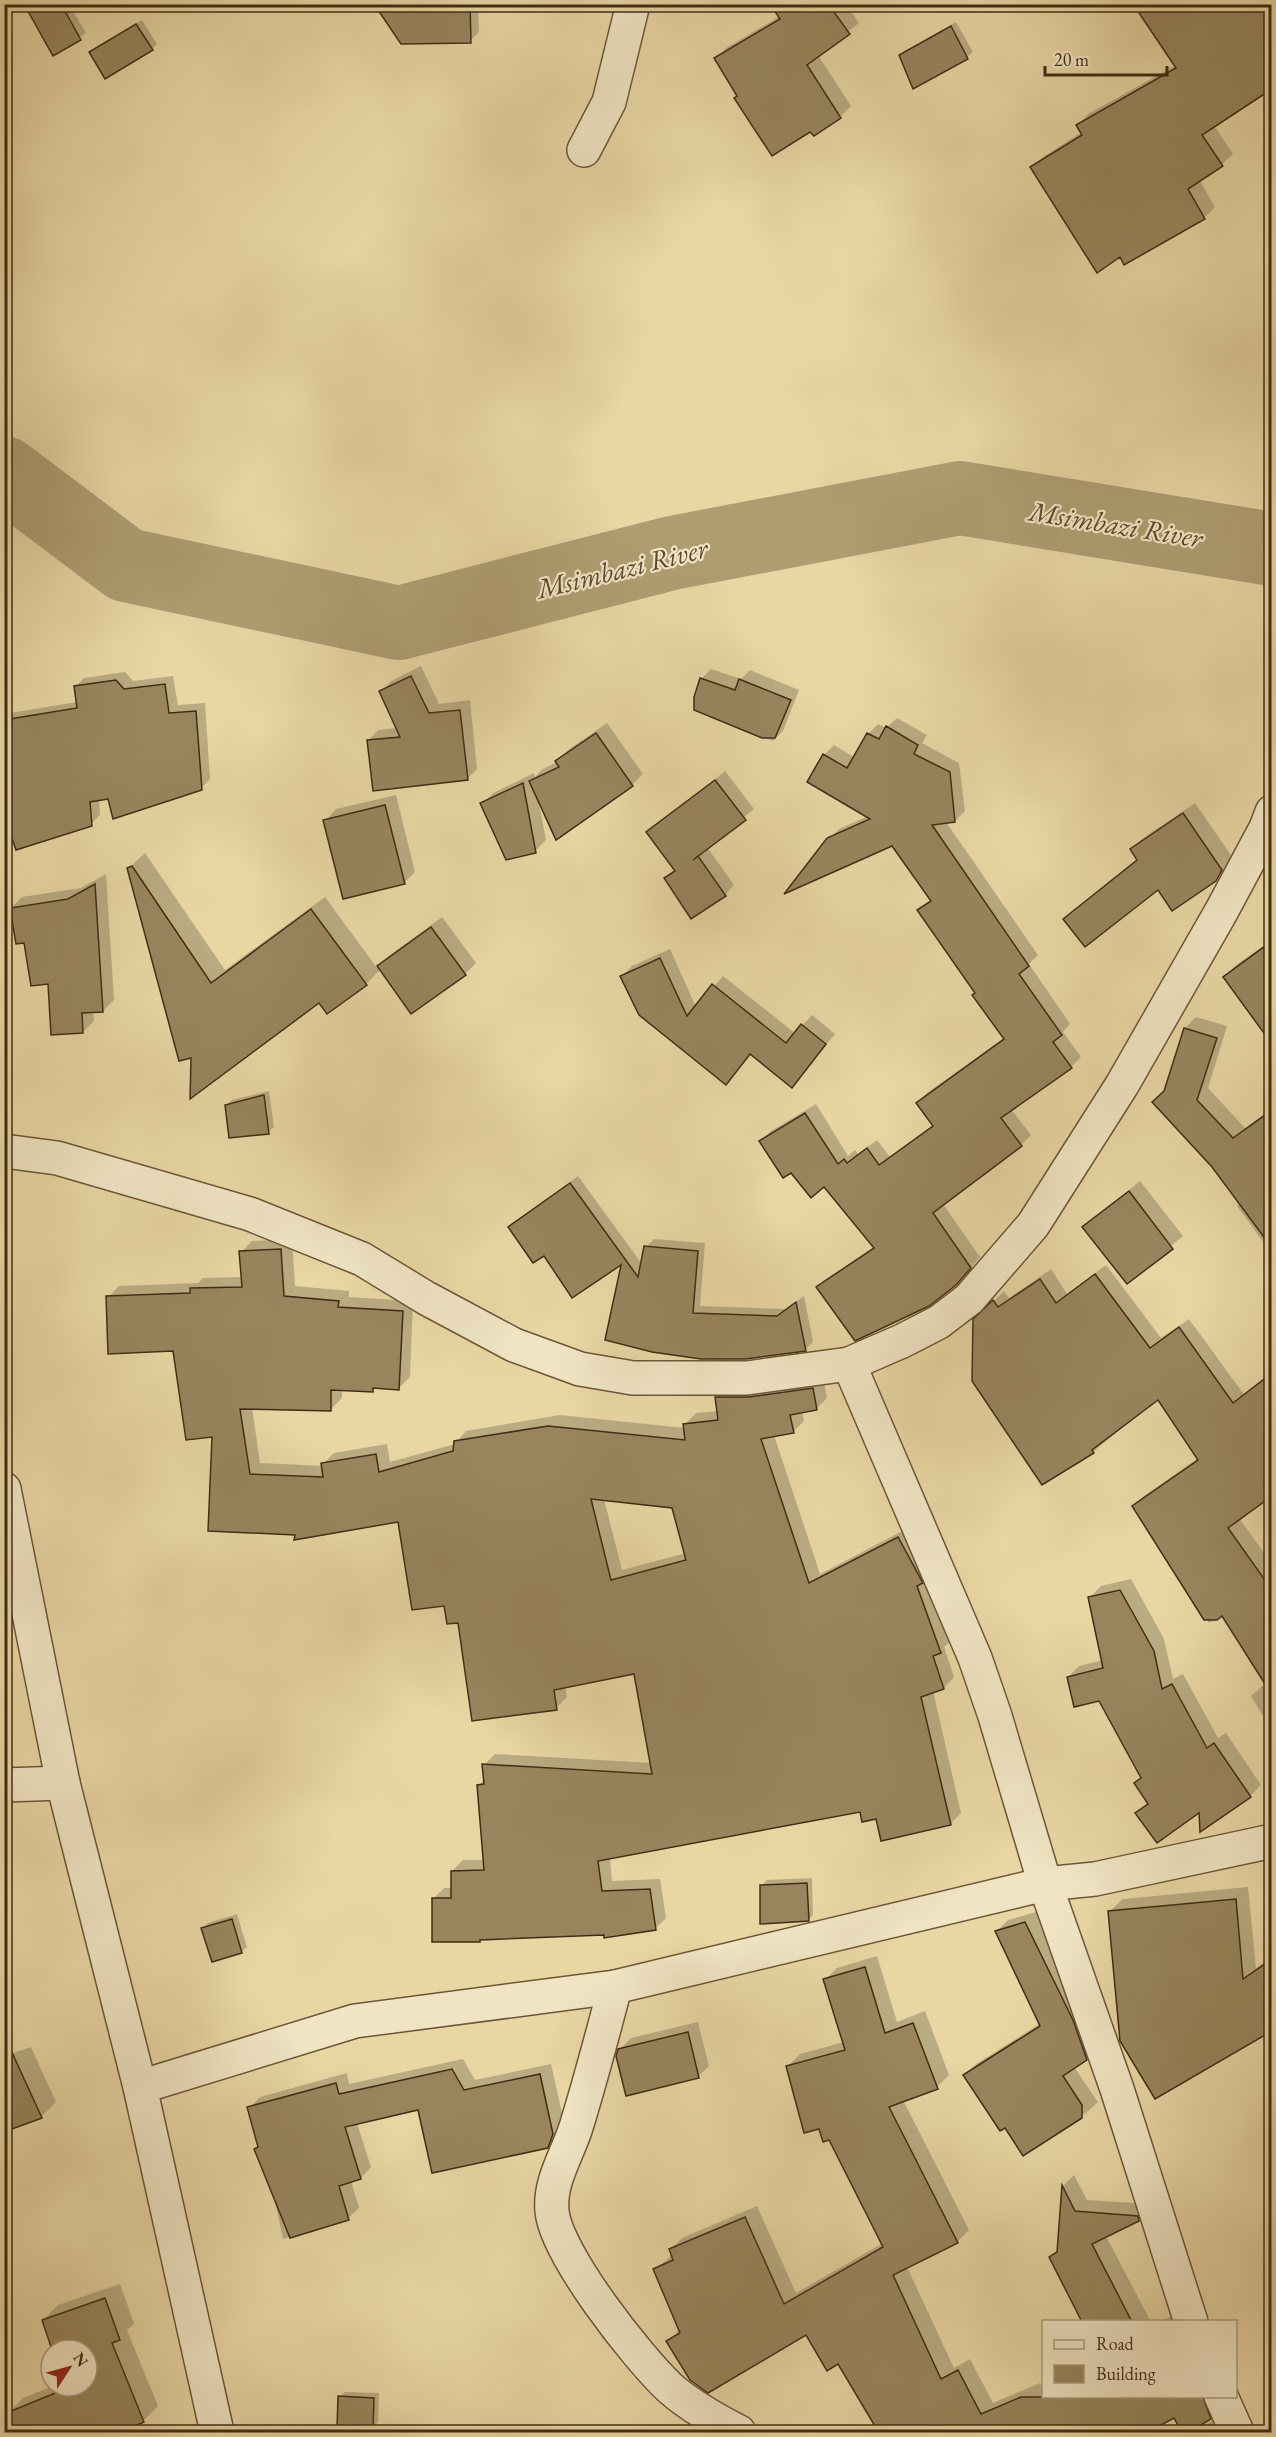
<svg xmlns="http://www.w3.org/2000/svg" width="1276" height="2437" font-family="'EB Garamond',serif">
<style>
.shadow{fill:#0003;fill-rule:evenodd}
.lines{fill:none;stroke-linecap:round;stroke-linejoin:round}
.river{stroke:#af9d72;stroke-width:74}
.building{fill:#98855e;stroke:#412d14;stroke-width:1.5;fill-rule:evenodd}
.minor-casing{stroke:#6b5738;stroke-width:36}
.minor{stroke:#f0e4c3;stroke-width:33}
.labels{text-anchor:middle;dominant-baseline:central;stroke-width:4.5;stroke-linejoin:round;paint-order:stroke}
.water-label{font-size:28px;font-style:italic;fill:#5c492c;stroke:#f0e4c3}
</style>
<rect width="100%" height="100%" fill="#e8d6a3"/>
<filter id="stains"><feTurbulence type="fractalNoise" baseFrequency=".00333" numOctaves="4"/><feColorMatrix values="0 0 0 0 .2 0 0 0 0 .09 0 0 0 0 .02 0 0 0 .5 -.17"/></filter>
<radialGradient id="worn" r=".72"><stop offset=".6" stop-color="#630" stop-opacity="0"/><stop offset="1" stop-color="#630" stop-opacity=".3"/></radialGradient>
<g class="shadow">
<polygon points="39,4 69,4 86,33 54,54"/>
<polygon points="376,4 478,4 479,32 470,41"/>
<polygon points="776,4 846,4 859,23 818,55 851,106 840,117 814,134 811,130 738,96 716,59 726,48 780,16"/>
<polygon points="1225,4 1207,115 1233,154 1222,164 1199,179 1215,207 1204,218 1120,255 1032,168 1043,157 1082,132 1078,125 1088,114 1176,65"/>
<polygon points="142,20 157,44 152,49 91,53"/>
<polygon points="956,22 973,52 967,57 914,87 901,55 906,50"/>
<polygon points="421,666 439,704 470,700 477,769 467,779 368,741 378,730 398,728 381,692 391,681"/>
<polygon points="711,669 741,679 750,670 799,690 783,731 773,741 693,708 701,679"/>
<polygon points="125,672 133,681 173,676 178,705 205,703 210,779 201,788 99,799 100,815 91,824 4,789 4,714 77,702 75,687 84,678"/>
<polygon points="897,718 927,735 922,743 959,763 965,811 955,821 946,822 1038,955 1029,964 1070,1024 1063,1032 1081,1057 1071,1067 1011,1109 1031,1135 1021,1145 943,1204 980,1257 966,1273 818,1287 828,1278 875,1246 824,1185 792,1171 761,1141 771,1131 816,1104 848,1156 855,1150 858,1154 877,1140 890,1157 933,1125 918,1103 927,1093 1005,1037 919,910 932,899 892,844 829,839 839,829 868,816 824,755 834,745 855,758 868,734 878,724 886,728"/>
<polygon points="607,723 643,774 632,785 539,803 546,840 535,851 482,804 493,793 534,773 535,777 541,770 557,762 568,750"/>
<polygon points="725,771 754,809 707,847 734,885 725,895 666,878 675,869 648,833"/>
<polygon points="396,795 415,872 404,883 325,821 336,809"/>
<polygon points="1195,803 1233,858 1227,868 1215,880 1158,888 1065,919 1138,859 1132,849 1143,838"/>
<polygon points="145,853 225,970 325,897 377,968 390,955 442,917 476,963 465,974 381,969 366,984 319,1001 193,1056 128,869"/>
<polygon points="106,874 114,1000 103,1011 93,1011 94,1021 83,1032 25,942 11,908 22,897 81,888"/>
<polygon points="1272,940 1272,1042 1225,977 1236,965"/>
<polygon points="670,949 696,1007 723,976 795,1033 812,1015 835,1034 792,1086 752,1054 726,1083 622,976 632,966"/>
<polygon points="1196,1017 1227,1026 1208,1088 1245,1128 1272,1109 1272,1254 1237,1206 1240,1203 1165,1091 1185,1028"/>
<polygon points="269,1091 274,1127 268,1132 226,1106 232,1100"/>
<polygon points="578,1176 642,1264 646,1247 654,1239 705,1243 700,1306 786,1309 804,1296 813,1342 805,1350 701,1358 623,1262 544,1254 510,1227"/>
<polygon points="1140,1181 1183,1236 1127,1282 1084,1227"/>
<path d="M 292,1239 L 295,1286 L 349,1291 L 349,1297 L 413,1301 L 410,1377 L 399,1388 L 376,1387 L 373,1390 L 342,1389 L 342,1398 L 331,1409 L 252,1408 L 260,1463 L 323,1466 L 323,1464 L 334,1453 L 387,1444 L 390,1462 L 455,1444 L 466,1431 L 560,1415 L 685,1428 L 685,1424 L 696,1413 L 719,1411 L 717,1397 L 728,1386 L 823,1378 L 827,1398 L 816,1409 L 802,1411 L 804,1421 L 793,1432 L 774,1435 L 820,1574 L 910,1527 L 951,1641 L 944,1647 L 954,1677 L 944,1688 L 933,1691 L 961,1813 L 950,1824 L 877,1817 L 861,1811 L 610,1857 L 612,1881 L 660,1879 L 666,1918 L 655,1929 L 605,1934 L 433,1899 L 444,1888 L 452,1888 L 452,1871 L 463,1860 L 485,1860 L 479,1785 L 485,1779 L 484,1765 L 495,1754 L 652,1763 L 635,1672 L 565,1686 L 567,1697 L 556,1708 L 459,1621 L 446,1604 L 399,1520 L 296,1534 L 214,1435 L 174,1349 L 108,1297 L 119,1286 L 198,1283 L 203,1278 L 243,1277 L 241,1252 L 252,1241 ZM 604,1499 L 673,1506 L 686,1553 L 622,1570 Z"/>
<polygon points="1106,1265 1161,1338 1189,1319 1272,1433 1239,1518 1272,1564 1272,1722 1268,1724 1251,1696 1266,1683 1222,1614 1209,1623 1134,1507 1144,1496 1198,1458 1158,1398 1093,1452 975,1320 1004,1291 1009,1298 1051,1269 1067,1294"/>
<polygon points="1131,1579 1164,1639 1173,1679 1183,1674 1218,1738 1226,1733 1261,1785 1250,1796 1200,1811 1137,1813 1148,1802 1136,1783 1142,1777 1100,1699 1068,1677 1079,1666 1103,1660 1090,1597 1101,1586"/>
<polygon points="812,1878 813,1915 808,1920 761,1886 767,1880"/>
<polygon points="1248,1887 1256,1968 1272,1957 1272,2030 1264,2036 1110,1911 1123,1899"/>
<polygon points="1036,1912 1084,2009 1097,2048 1074,2067 1098,2102 1086,2113 1024,2154 1005,2126 965,2076 976,2064 1041,2023 997,1931 1008,1920"/>
<polygon points="237,1914 247,1947 241,1952 203,1928 208,1923"/>
<polygon points="877,1956 897,2022 925,2011 949,2075 937,2087 903,2100 969,2230 957,2242 907,2267 954,2368 970,2359 993,2403 1040,2383 1041,2386 1044,2385 1044,2396 1208,2396 1203,2402 1133,2432 875,2432 879,2430 839,2362 806,2333 668,2342 680,2329 655,2270 672,2255 670,2250 682,2238 757,2206 796,2293 883,2243 830,2138 820,2127 788,2066 800,2054 844,2042 825,1980 837,1968"/>
<polygon points="698,2022 709,2066 698,2077 619,2050 631,2038"/>
<polygon points="31,2047 56,2102 41,2117 4,2056"/>
<polygon points="463,2059 475,2080 551,2064 564,2122 558,2135 547,2147 419,2108 357,2123 371,2167 361,2178 351,2181 359,2208 348,2218 283,2239 273,2192 249,2108 260,2097 347,2073 349,2084"/>
<polygon points="1074,2175 1087,2200 1150,2204 1151,2208 1139,2220 1106,2236 1151,2322 1084,2322 1051,2258 1059,2249 1063,2186"/>
<polygon points="1272,2269 1272,2290 1267,2273"/>
<polygon points="120,2284 134,2324 127,2330 158,2406 143,2421 8,2413 23,2398 53,2386 87,2386 87,2350 53,2350 43,2320 58,2305"/>
<polygon points="1176,2313 1181,2322 1161,2322"/>
<polygon points="345,2392 379,2393 378,2422 373,2427 340,2397"/>
<polygon points="1222,2414 1235,2432 1195,2432"/>
</g>
<g class="lines">
<polyline class="river" points="4,473 126,565 399,623 672,553 960,498 1272,549"/>
</g>
<g class="building">
<polygon points="24,4 61,4 81,40 53,56"/>
<polygon points="374,4 470,4 471,43 401,44"/>
<polygon points="770,4 828,4 850,34 807,65 841,118 814,136 810,132 772,156 734,98 737,96 714,58 780,19"/>
<polygon points="1133,4 1272,4 1272,89 1202,135 1223,166 1188,189 1205,219 1124,265 1120,257 1097,273 1030,167 1082,135 1076,125 1176,68"/>
<polygon points="136,24 153,50 105,79 89,52"/>
<polygon points="951,26 968,59 913,89 899,55"/>
<polygon points="411,676 429,713 460,710 468,780 373,791 367,740 400,737 379,691"/>
<polygon points="700,678 735,690 739,679 791,700 775,738 762,738 694,710 694,697"/>
<polygon points="116,680 124,689 165,684 169,713 196,711 202,790 113,819 108,799 90,802 92,826 16,850 4,815 4,720 77,708 74,686"/>
<polygon points="886,726 918,745 914,754 950,772 955,822 932,825 1029,966 1019,974 1062,1035 1053,1042 1072,1068 1001,1118 1022,1146 933,1213 971,1268 956,1285 929,1306 855,1341 816,1287 874,1248 824,1187 811,1198 791,1173 783,1178 759,1141 805,1113 838,1164 844,1159 847,1163 867,1148 879,1165 933,1126 916,1103 1004,1039 972,995 975,993 917,910 931,901 892,846 784,894 827,838 870,819 807,782 823,754 847,768 867,733 879,739"/>
<polygon points="596,733 633,786 556,840 529,781 559,767 555,761"/>
<polygon points="715,780 746,820 693,860 698,856 726,896 691,919 664,878 675,871 646,832"/>
<polygon points="523,783 536,853 506,860 480,803"/>
<polygon points="385,805 405,884 343,899 323,820"/>
<polygon points="1183,813 1222,870 1216,881 1172,911 1158,890 1085,947 1063,919 1137,860 1130,849"/>
<polygon points="132,866 211,983 311,909 367,985 327,1014 319,1003 190,1099 191,1058 179,1061 127,868"/>
<polygon points="95,884 103,1012 82,1013 83,1033 51,1035 48,984 31,986 24,943 16,944 10,908 68,899"/>
<polygon points="431,927 466,975 411,1014 377,966"/>
<polygon points="1272,941 1272,1044 1223,977"/>
<polygon points="660,958 687,1016 712,984 786,1043 801,1024 826,1044 792,1088 750,1054 726,1085 639,1015 620,976"/>
<polygon points="1184,1028 1217,1038 1197,1100 1233,1138 1272,1110 1272,1248 1212,1167 1152,1102 1164,1091"/>
<polygon points="264,1095 269,1134 229,1138 225,1105"/>
<polygon points="570,1183 638,1277 644,1246 698,1251 693,1313 777,1316 796,1302 806,1351 746,1359 701,1359 652,1352 605,1340 621,1265 572,1298 544,1256 533,1263 508,1227"/>
<polygon points="1129,1191 1173,1249 1127,1284 1082,1227"/>
<path d="M 281,1249 L 284,1296 L 339,1301 L 338,1307 L 403,1311 L 399,1390 L 373,1388 L 373,1392 L 331,1390 L 331,1411 L 240,1409 L 250,1474 L 323,1477 L 321,1463 L 376,1454 L 379,1472 L 453,1451 L 454,1441 L 548,1426 L 685,1440 L 683,1424 L 718,1420 L 715,1397 L 749,1397 L 813,1388 L 817,1410 L 790,1415 L 794,1433 L 761,1439 L 809,1583 L 898,1537 L 923,1583 L 917,1586 L 941,1653 L 933,1656 L 944,1689 L 921,1697 L 951,1825 L 881,1841 L 876,1819 L 862,1822 L 860,1812 L 598,1861 L 602,1891 L 650,1889 L 656,1930 L 604,1938 L 604,1935 L 480,1940 L 480,1942 L 432,1942 L 432,1898 L 451,1898 L 451,1871 L 484,1870 L 477,1785 L 484,1784 L 482,1764 L 652,1774 L 634,1674 L 554,1690 L 557,1710 L 472,1721 L 458,1623 L 447,1624 L 444,1606 L 412,1610 L 398,1522 L 294,1540 L 295,1535 L 208,1531 L 212,1437 L 186,1440 L 173,1351 L 108,1354 L 106,1296 L 190,1293 L 190,1288 L 242,1287 L 239,1251 ZM 591,1499 L 672,1508 L 686,1560 L 611,1580 Z"/>
<polygon points="1095,1274 1150,1348 1179,1327 1233,1403 1272,1373 1272,1496 1228,1528 1272,1590 1272,1695 1222,1616 1217,1620 1204,1620 1132,1506 1198,1460 1158,1400 1092,1450 1094,1453 1042,1485 972,1381 973,1319 993,1300 998,1307 1040,1279 1056,1303"/>
<polygon points="1120,1590 1154,1651 1162,1689 1172,1684 1207,1748 1214,1743 1251,1797 1200,1832 1199,1813 1157,1843 1135,1813 1148,1804 1134,1783 1141,1778 1099,1701 1074,1707 1067,1677 1103,1668 1088,1597"/>
<polygon points="807,1883 809,1921 760,1924 760,1885"/>
<polygon points="1236,1899 1243,1979 1272,1959 1272,2031 1155,2099 1120,2041 1108,1911"/>
<polygon points="232,1919 242,1953 212,1962 201,1928"/>
<polygon points="1025,1922 1073,2020 1087,2060 1063,2076 1082,2105 1082,2118 1023,2156 1005,2128 1000,2131 963,2075 1040,2026 995,1931"/>
<polygon points="865,1967 885,2033 913,2023 938,2089 889,2107 958,2243 893,2275 941,2379 958,2370 981,2414 1021,2397 1203,2397 1211,2419 1188,2433 1182,2433 1174,2418 1146,2433 1141,2427 1120,2433 879,2433 838,2364 827,2371 806,2335 708,2393 690,2380 666,2341 680,2333 653,2269 673,2260 669,2249 745,2217 784,2304 883,2247 829,2140 823,2142 819,2129 804,2133 786,2066 845,2050 823,1979"/>
<polygon points="688,2032 699,2078 626,2096 616,2056 618,2049"/>
<polygon points="4,2035 42,2118 4,2132"/>
<polygon points="452,2069 464,2090 540,2074 553,2134 548,2148 432,2173 418,2110 345,2127 361,2179 339,2186 349,2220 290,2238 254,2149 258,2147 247,2107 336,2083 339,2094"/>
<polygon points="1062,2185 1075,2211 1138,2216 1139,2221 1092,2244 1132,2322 1082,2322 1049,2257 1057,2252"/>
<polygon points="105,2298 120,2340 112,2343 144,2422 119,2433 4,2433 4,2414 65,2389 64,2386 87,2386 87,2350 52,2350 42,2320"/>
<polygon points="338,2396 374,2398 373,2429 337,2427"/>
</g>
<g class="lines">
<g class="minor-casing">
<g id="minor">
<polyline points="584,150 609,102 633,4"/>
<polyline points="4,1151 57,1158 250,1214 362,1259 426,1298 514,1345 580,1369 633,1378 747,1378 849,1364 902,1341 939,1322 969,1299 1033,1225 1122,1085 1221,912 1266,828 1272,812"/>
<polyline points="849,1364 975,1658 995,1716 1045,1884 1117,2089 1191,2322"/>
<polyline points="4,1489 63,1783 140,2087 217,2432"/>
<polyline points="4,1785 63,1783"/>
<path d="M 615,1987 C 603,2033 591,2078 577,2124 C 569,2152 549,2180 552,2211 C 556,2254 637,2357 670,2388 C 690,2406 716,2420 739,2432"/>
<polyline points="140,2087 355,2021 615,1987 1045,1884 1095,1879 1272,1841"/>
<polyline points="1221,2396 1237,2432"/>
</g>
</g>
<use href="#minor" class="minor"/>
</g>
<g class="labels">
<g class="water-label">
<text transform="translate(1116 524) rotate(9)">Msimbazi River</text>
<text transform="translate(622 568) rotate(-14)">Msimbazi River</text>
</g>
</g>
<rect width="1276" height="2437" fill="none" stroke="#e8d6a3" stroke-width="24"/>
<rect x="6" y="6" width="1264" height="2425" fill="none" stroke="#412d14" stroke-width="3"/>
<rect x="12" y="12" width="1252" height="2413" fill="none" stroke="#412d14" stroke-width="1.5"/>
<rect x="1042" y="2320" width="195" height="78" fill="#f0e4c3" stroke="#aa9b7d" stroke-width="1.5"/>
<rect x="1054" y="2340" width="30" height="9" fill="#f0e4c3" stroke="#aa9b7d" stroke-width="1.5"/>
<text x="1096" y="2350" font-size="18" fill="#412d14">Road</text>
<rect x="1054" y="2365" width="30" height="18" fill="#98855e" stroke="#aa9b7d" stroke-width="1.5"/>
<text x="1096" y="2380" font-size="18" fill="#412d14">Building</text>
<g transform="translate(69 2368) rotate(54)"><circle r="28" fill="#f0e4c3" stroke="#aa9b7d" stroke-width="1.5"/>
<path d="M0-4.5L10 22L0 15L-10 22Z" fill="#8f2418"/>
<text y="-9" font-size="16" font-weight="bold" text-anchor="middle" fill="#412d14">N</text>
</g>
<path d="M1045 66v9h122v-9" fill="none" stroke="#412d14" stroke-width="3"/>
<text x="1054" y="66" font-size="18" fill="#412d14" stroke="#f0e4c3" stroke-width="4.5" paint-order="stroke">20 m</text>
<rect width="100%" height="100%" filter="url(#stains)"/>
<rect width="100%" height="100%" fill="url(#worn)"/>
</svg>
